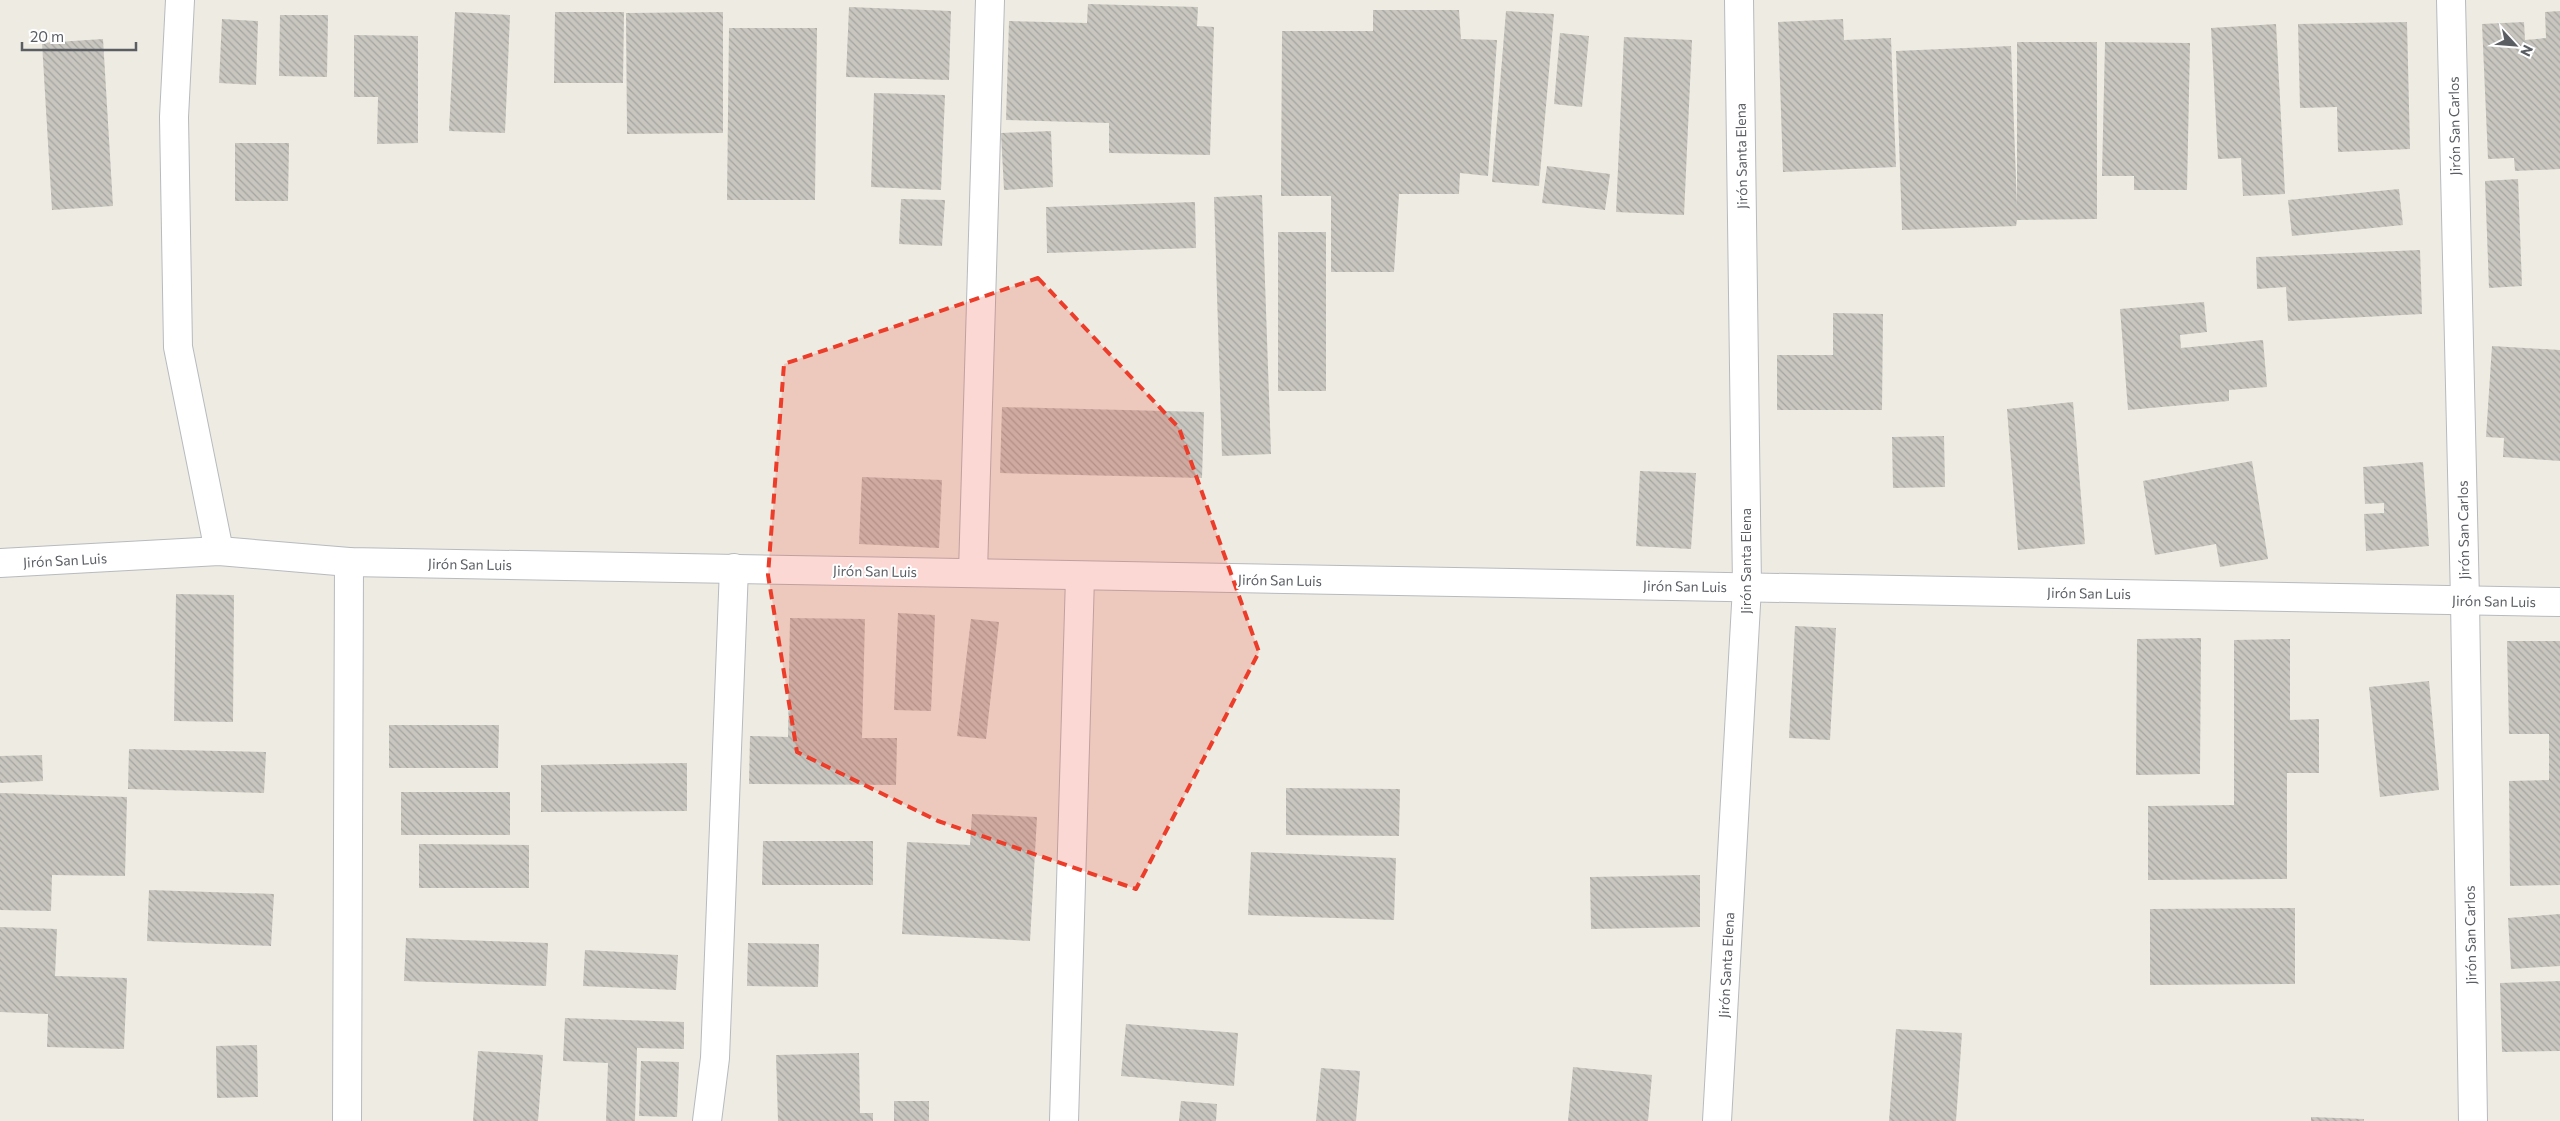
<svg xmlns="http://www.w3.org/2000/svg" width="2560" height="1121" font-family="Commissioner,sans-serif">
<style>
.building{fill:url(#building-back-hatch)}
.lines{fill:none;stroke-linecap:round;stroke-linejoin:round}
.minor-casing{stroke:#b7babf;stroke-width:30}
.minor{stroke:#fff;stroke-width:28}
.marked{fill:#ec3c2a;fill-opacity:0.2;stroke:#ec3c2a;stroke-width:4;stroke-dasharray:10 6;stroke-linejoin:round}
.labels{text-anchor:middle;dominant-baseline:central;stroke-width:4;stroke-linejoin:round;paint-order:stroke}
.street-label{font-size:14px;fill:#5a5e63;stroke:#fff}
</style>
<defs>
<pattern id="building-back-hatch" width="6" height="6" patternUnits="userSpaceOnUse" patternTransform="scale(1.25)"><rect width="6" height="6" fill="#c8c6bf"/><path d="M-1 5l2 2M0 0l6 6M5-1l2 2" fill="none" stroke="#a5a49f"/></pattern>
</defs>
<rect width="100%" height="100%" fill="#eeebe2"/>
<g class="building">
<polygon points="1088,4 1198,7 1197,26 1214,27 1210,155 1109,153 1109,123 1006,120 1009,21 1087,23"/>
<polygon points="849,7 951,11 949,80 846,77"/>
<polygon points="1373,10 1459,10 1461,39 1497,40 1488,176 1460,173 1459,194 1399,194 1394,272 1331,272 1331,196 1281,196 1282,31 1373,31"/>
<polygon points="1506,11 1554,14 1539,186 1492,182"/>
<polygon points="2560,11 2560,169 2515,171 2514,158 2488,159 2482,24 2524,22 2525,40 2546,38 2545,12"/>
<polygon points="455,12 510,15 505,133 449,131"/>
<polygon points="555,12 624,12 623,83 554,83"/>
<polygon points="723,12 723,133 627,134 626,13"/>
<polygon points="280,15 328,15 327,77 279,76"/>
<polygon points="222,19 258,21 256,85 219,83"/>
<polygon points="1843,19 1844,40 1891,38 1896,167 1783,172 1778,22"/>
<polygon points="2407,22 2410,149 2338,152 2337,107 2300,108 2298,24"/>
<polygon points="2276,24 2285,194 2243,196 2241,158 2218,159 2211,28"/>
<polygon points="729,28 817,28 815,200 727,200"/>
<polygon points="1560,33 1589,36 1582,107 1554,104"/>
<polygon points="354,35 418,36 418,143 377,144 378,97 354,97"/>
<polygon points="1624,37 1692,40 1684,215 1616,212"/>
<polygon points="103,39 113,206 52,210 42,43"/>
<polygon points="2017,42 2097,42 2097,219 2017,220 2016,226 1902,230 1896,51 2011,46 2017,206"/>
<polygon points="2105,42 2190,43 2187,190 2134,190 2134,176 2102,176"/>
<polygon points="874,93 945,95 941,190 871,187"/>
<polygon points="1051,131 1053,187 1004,190 1001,133"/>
<polygon points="235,143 289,143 288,201 235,201"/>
<polygon points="1547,166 1610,174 1605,210 1542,203"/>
<polygon points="2518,179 2522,286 2489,288 2485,181"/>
<polygon points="2399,189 2403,225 2292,236 2288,200"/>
<polygon points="1262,195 1271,454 1222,456 1214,197"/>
<polygon points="901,199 945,200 942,246 899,244"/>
<polygon points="1195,202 1196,248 1047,253 1046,207"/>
<rect x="1278" y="232" width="48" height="159"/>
<polygon points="2420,250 2422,314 2288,321 2286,287 2257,289 2256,257"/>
<polygon points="2204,302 2207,332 2180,335 2181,348 2263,340 2267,387 2229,390 2229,401 2128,410 2120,309"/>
<polygon points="1833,313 1883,314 1882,410 1777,410 1777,355 1833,355"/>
<polygon points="2492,346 2560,350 2560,461 2503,457 2504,438 2486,437"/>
<polygon points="2073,402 2085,544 2018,550 2007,409"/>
<polygon points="1002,407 1204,412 1202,478 1000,473"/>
<polygon points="1944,436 1945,487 1893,488 1892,437"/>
<polygon points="2252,461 2268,559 2220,567 2216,544 2155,555 2143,481"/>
<polygon points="2423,462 2429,546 2366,551 2364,514 2384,513 2384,503 2365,504 2363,467"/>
<polygon points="1640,471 1696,473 1691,549 1636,546"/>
<polygon points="862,477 942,480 939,548 859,544"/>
<polygon points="176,594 234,595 233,722 174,721"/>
<polygon points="898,613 935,615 931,711 894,710"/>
<polygon points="790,618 865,619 862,738 897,738 896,785 749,784 750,736 788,737"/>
<polygon points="971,619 999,622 986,739 957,736"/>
<polygon points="1795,626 1836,628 1830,740 1789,738"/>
<polygon points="2201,638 2200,774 2136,775 2137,639"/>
<polygon points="2290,639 2290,720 2319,719 2319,773 2287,773 2287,879 2148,880 2148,806 2234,805 2234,640"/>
<polygon points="2507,641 2560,641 2560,885 2510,886 2509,781 2549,780 2549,734 2509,734"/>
<polygon points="2429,681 2439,790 2380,797 2369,687"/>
<polygon points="389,725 499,725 498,768 389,768"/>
<polygon points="129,749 266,752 264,793 128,789"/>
<polygon points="42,755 43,781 0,783 0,756"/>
<polygon points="687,763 687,811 541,812 541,765"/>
<polygon points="1286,788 1400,789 1399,836 1286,835"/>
<rect x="401" y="792" width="109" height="43"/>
<polygon points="0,793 127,797 125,876 52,875 51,911 0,910"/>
<polygon points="972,814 1037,817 1030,941 902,934 907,842 970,845"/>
<polygon points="763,841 873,841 873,885 762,885"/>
<polygon points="419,844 529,845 529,888 419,888"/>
<polygon points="1251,852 1396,858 1394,920 1248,915"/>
<polygon points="1700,875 1700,927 1591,929 1590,877"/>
<polygon points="149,890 274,894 271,946 147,941"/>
<polygon points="2295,908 2295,984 2150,985 2150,909"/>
<polygon points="2560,914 2560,966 2511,969 2508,918"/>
<polygon points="0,927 57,929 55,976 127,978 124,1049 47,1047 48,1014 0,1012"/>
<polygon points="406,938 548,943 546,986 404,981"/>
<polygon points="748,943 819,944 818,987 747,986"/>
<polygon points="585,950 678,955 676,990 583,986"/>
<polygon points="2560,981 2560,1051 2502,1052 2500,983"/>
<polygon points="565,1018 684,1022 684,1049 637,1048 635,1121 606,1121 608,1063 563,1061"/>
<polygon points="1126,1024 1238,1033 1234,1086 1121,1076"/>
<polygon points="1896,1029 1962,1033 1956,1121 1889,1121"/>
<polygon points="257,1045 258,1097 217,1098 216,1046"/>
<polygon points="478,1051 543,1055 538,1121 473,1121"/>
<polygon points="859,1053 860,1113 873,1113 873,1121 778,1121 776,1055"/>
<polygon points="641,1061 679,1062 677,1117 639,1116"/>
<polygon points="1573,1067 1652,1075 1648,1121 1568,1121"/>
<polygon points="1321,1068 1360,1071 1356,1121 1316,1121"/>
<rect x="894" y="1101" width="35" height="20"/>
<polygon points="1181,1101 1217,1104 1216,1121 1179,1121"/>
<polygon points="2311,1117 2364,1119 2364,1121 2311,1121"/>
</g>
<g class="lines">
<g class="minor-casing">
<g id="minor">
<polyline points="180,0 174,117 178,347 219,551"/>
<polyline points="2451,0 2465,600 2473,1121"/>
<polyline points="0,563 219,551 349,562 2560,602"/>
<polyline points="973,572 990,0"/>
<polyline points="347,1121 349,562"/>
<polyline points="707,1121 715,1058 734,568"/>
<polyline points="1064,1121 1080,577"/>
<polyline points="1717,1121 1747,587 1739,0"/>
</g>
</g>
<use href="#minor" class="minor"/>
</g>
<path class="marked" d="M 1038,278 L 1179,428 L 1259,652 L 1136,889 L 938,821 L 797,752 L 768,575 L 784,364 Z"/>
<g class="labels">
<g class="street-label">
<text transform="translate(2454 126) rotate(-91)">Jirón San Carlos</text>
<text transform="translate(1741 156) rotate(-91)">Jirón Santa Elena</text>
<text transform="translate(2463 530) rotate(-91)">Jirón San Carlos</text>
<text transform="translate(65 560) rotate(-3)">Jirón San Luis</text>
<text transform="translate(1745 561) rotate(-90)">Jirón Santa Elena</text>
<text transform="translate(470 564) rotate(1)">Jirón San Luis</text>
<text transform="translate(875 571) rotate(1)">Jirón San Luis</text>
<text transform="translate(1280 580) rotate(1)">Jirón San Luis</text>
<text transform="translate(1685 586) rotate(1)">Jirón San Luis</text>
<text transform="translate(2089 593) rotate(1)">Jirón San Luis</text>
<text transform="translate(2494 601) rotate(1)">Jirón San Luis</text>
<text transform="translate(2470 935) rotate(-91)">Jirón San Carlos</text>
<text transform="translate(1726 965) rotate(-87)">Jirón Santa Elena</text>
</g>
</g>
<g transform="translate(2515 45) rotate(116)" stroke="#ffffff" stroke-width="4" paint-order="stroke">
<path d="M0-4L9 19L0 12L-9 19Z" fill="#5a5e63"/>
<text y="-8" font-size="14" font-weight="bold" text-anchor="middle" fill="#5a5e63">N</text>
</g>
<path d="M22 42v8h114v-8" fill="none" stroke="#5a5e63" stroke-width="2.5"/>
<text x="30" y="42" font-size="15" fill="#5a5e63" stroke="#ffffff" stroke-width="4" paint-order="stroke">20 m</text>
</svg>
